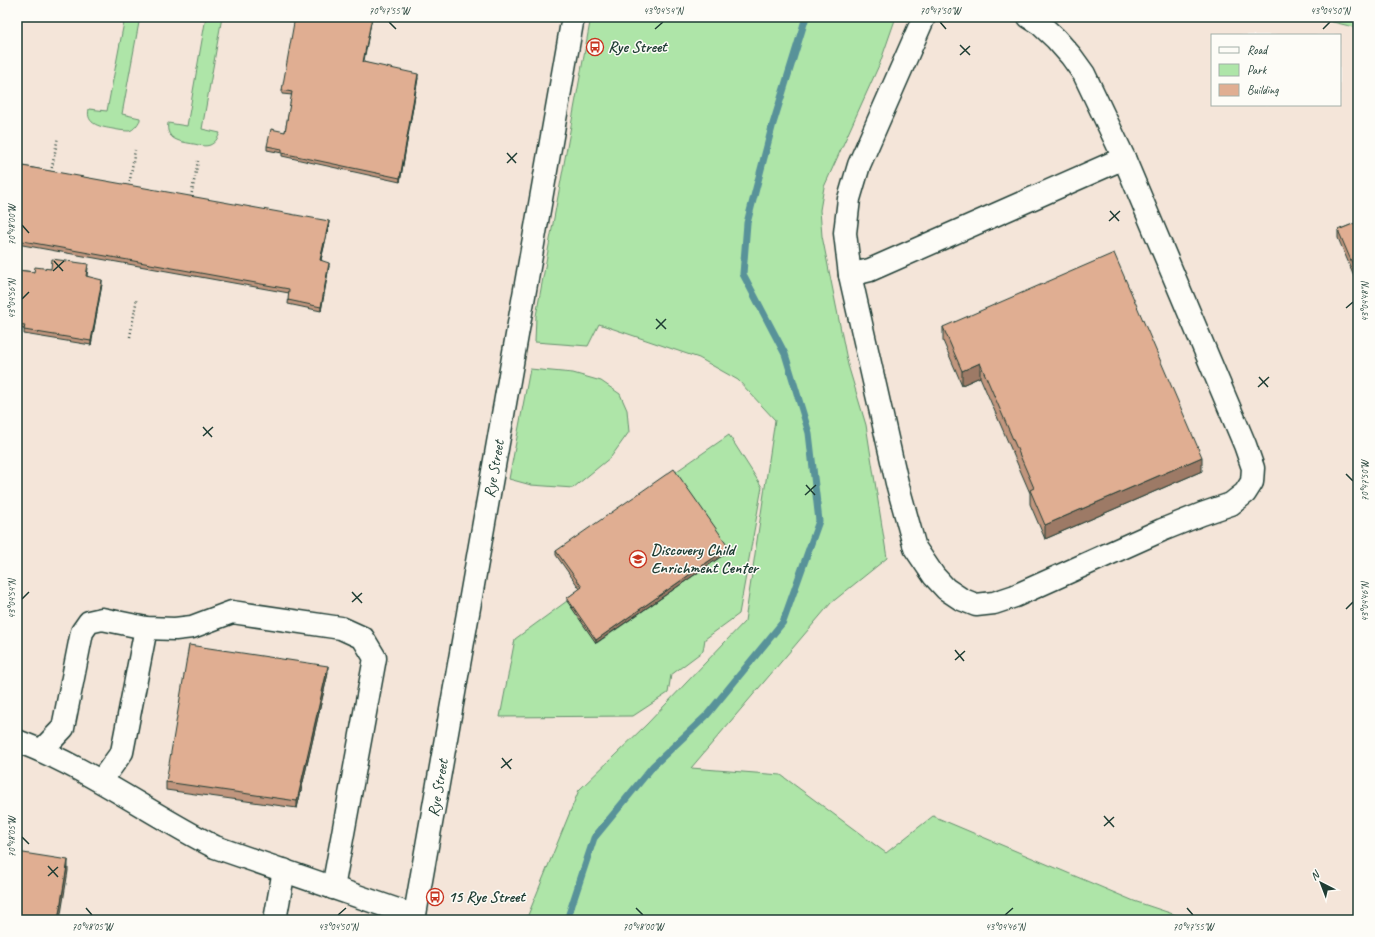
<svg xmlns="http://www.w3.org/2000/svg" width="1375" height="937" font-family="Caveat,sans-serif">
<style>
.built{fill:#f4e5d9;fill-rule:evenodd}
.green{fill:#aee5a8;stroke:#66916e}
.lines{fill:none;stroke-linecap:round;stroke-linejoin:round}
.stream{stroke:#589299;stroke-width:7}
.minor-casing{stroke:#1f3d34;stroke-width:25}
.path{stroke:#1f3d34;stroke-width:2.5;stroke-dasharray:1 3;stroke-linecap:butt}
.minor{stroke:#fdfcf7;stroke-width:22}
.wall{fill:#c1967e;stroke:#1f3d34}
.shaded-wall{fill:#9d7a66;stroke:#1f3d34}
.building{fill:#e0ae92;stroke:#1f3d34}
.ticks{fill:none;stroke:#1f3d34;stroke-width:1.5}
.labels{text-anchor:middle;dominant-baseline:central;stroke-width:3;stroke-linejoin:round;paint-order:stroke}
.poi-label{font-size:16px;font-weight:bold;fill:#1f3d34;stroke:#fdfcf7;text-anchor:start}
.street-label{font-size:16px;fill:#1f3d34;stroke:#fdfcf7}
.neatline{fill:none;stroke:#1f3d34;stroke-width:1.5}
.ticks-label{font-size:10px;text-anchor:middle;fill:#1f3d34}
</style>
<rect width="100%" height="100%" fill="#fdfcf7"/>
<filter id="ink" filterUnits="userSpaceOnUse"><feTurbulence type="fractalNoise" baseFrequency=".025" numOctaves="2"/><feDisplacementMap in="SourceGraphic" scale="8" xChannelSelector="R" yChannelSelector="G"/><feConvolveMatrix kernelMatrix="1 2 1 2 8 2 1 2 1" color-interpolation-filters="sRGB"/></filter>
<g filter="url(#ink)">
<path class="built" d="M 17,17 L 1358,17 L 1358,920 L 17,920 ZM 1212,35 L 1340,35 L 1340,105 L 1212,105 Z"/>
<g class="green">
<path d="M 125,17 L 140,17 L 122,114 L 140,118 L 140,120 C 138,124 134,130 129,131 C 124,131 118,130 113,129 C 102,127 85,125 89,109 L 107,111 Z"/>
<path d="M 206,17 L 222,17 L 202,129 L 220,133 C 218,138 215,143 210,145 C 205,147 199,145 194,144 C 181,142 165,140 168,123 L 187,126 Z"/>
<polygon points="591,17 896,17 880,63 824,187 820,210 822,236 848,365 866,425 887,558 831,603 691,768 781,775 886,853 933,816 1134,901 1191,920 526,920 579,790 647,724 745,621 775,420 738,380 699,358 599,324 588,346 535,342 536,316"/>
<polygon points="1312,17 1358,17 1358,28"/>
<polygon points="530,369 573,373 601,381 620,394 627,410 629,432 611,457 573,488 531,485 509,479"/>
<polygon points="729,435 762,487 739,614 705,639 703,651 671,675 668,693 633,716 500,717 515,639 567,601 597,643 729,551 674,473"/>
</g>
<g class="lines">
<polyline class="stream" points="567,920 594,838 653,766 707,715 783,622 819,521 809,433 785,354 743,274 747,223 772,127 806,17"/>
<g class="minor-casing">
<g id="minor">
<polyline points="924,17 859,165 849,199 845,233 850,275 870,270 1124,158 1084,74 1071,56 1056,39 1040,24 1029,17"/>
<polyline points="850,275 897,483 915,548 934,576 946,589 961,599 976,605 994,603 1015,596 1162,530 1202,514 1231,504 1245,493 1252,482 1253,468 1245,445 1124,158"/>
<path d="M 17,741 C 87,767 148,813 215,847 L 415,916"/>
<polyline points="42,750 63,728 82,632 89,622 102,619 146,628 175,629 192,627 232,612 341,628 363,638 375,658 333,888"/>
<polyline points="101,781 122,752 146,628"/>
<polyline points="275,920 284,870"/>
<polyline points="414,920 573,17"/>
</g>
</g>
<g class="path">
<polyline points="51,172 58,137"/>
<polyline points="129,186 135,150"/>
<polyline points="191,197 198,161"/>
<polyline points="130,337 137,298"/>
</g>
<use href="#minor" class="minor"/>
</g>
<g class="wall">
<polygon points="363,62 418,78 400,182 282,156 282,153 267,150 267,146 285,132 292,95 282,94 282,90"/>
<polygon points="17,165 329,225 321,260 329,266 321,311 288,304 289,293 17,244"/>
<polygon points="1358,222 1358,285 1338,238 1338,230"/>
<polygon points="88,268 87,276 102,284 91,345 24,334 24,329 17,328 17,270 34,272 51,269"/>
<polygon points="943,327 1202,471 1045,539 1030,504 1030,493 980,377 962,385 943,341"/>
<polygon points="556,551 729,551 596,643 567,601 567,598 580,589 556,555"/>
<polygon points="328,673 297,808 166,790 166,782"/>
</g>
<g class="shaded-wall">
<polygon points="372,17 363,66 363,62"/>
<polygon points="418,74 418,78 400,182 400,178"/>
<polygon points="329,221 329,225 320,264 320,260"/>
<polygon points="329,263 329,266 321,311 321,307"/>
<polygon points="102,280 102,284 91,345 91,341"/>
<polygon points="980,363 980,377 962,385 962,371"/>
<polygon points="1202,457 1202,471 1045,539 1045,525"/>
<polygon points="729,547 729,551 596,643 596,640"/>
<polygon points="328,666 328,673 297,808 297,801"/>
<polygon points="68,860 68,871 60,920 58,920"/>
</g>
<g class="building">
<polygon points="295,17 372,17 363,62 418,74 400,178 282,153 282,149 267,146 271,129 285,132 292,92 282,90"/>
<polygon points="17,165 329,221 320,260 329,263 321,307 288,300 289,289 17,240"/>
<polygon points="1358,222 1358,277 1338,230"/>
<polygon points="1114,253 1202,457 1045,525 1030,490 1034,488 980,363 962,371 943,327"/>
<polygon points="52,259 88,264 86,276 102,280 91,341 24,330 25,325 17,324 17,270 34,272 35,267 51,269"/>
<polygon points="674,469 729,547 596,640 567,598 582,587 556,551"/>
<polygon points="189,645 328,666 297,801 166,782"/>
<polygon points="17,852 68,860 58,920 17,920"/>
</g>
</g>
<path class="ticks" d="M 389,22 L 396,29M 940,22 L 946,29M 655,29 L 663,22M 1323,29 L 1330,22M 960,45 L 970,55M 960,55 L 970,46M 507,153 L 516,163M 507,163 L 517,153M 1110,211 L 1119,221M 1109,221 L 1120,211M 22,225 L 29,233M 54,261 L 63,271M 53,271 L 64,261M 22,299 L 29,292M 1346,308 L 1353,302M 656,319 L 666,329M 656,329 L 666,319M 1259,377 L 1268,387M 1258,387 L 1269,377M 203,427 L 212,437M 203,436 L 213,427M 1346,474 L 1353,481M 806,485 L 815,495M 805,495 L 816,485M 352,592 L 362,603M 22,599 L 29,592M 352,602 L 362,593M 1346,609 L 1353,602M 955,650 L 964,661M 955,660 L 965,651M 502,758 L 511,769M 501,768 L 512,759M 1104,816 L 1114,827M 1104,826 L 1114,817M 22,837 L 29,844M 48,866 L 58,877M 48,876 L 58,867M 86,908 L 92,915M 636,908 L 643,915M 1187,908 L 1193,915M 338,915 L 346,908M 1005,915 L 1013,908"/>
<defs>
<g id="bus-ring" transform="scale(0.9)"><circle r="9.5" fill="#fdfcf7" stroke="#c8321e" stroke-width="1.5"/><path d="M-5-6H5V4H4V6H2V4H-2V6H-4V4H-5ZM-3.5-4V0h7V-4ZM-3.5 1.2v1.5H-2V1.2ZM2 1.2v1.5H3.5V1.2Z" fill="#c8321e"/></g>
<g id="school-ring" transform="scale(0.9)"><circle r="9.5" fill="#fdfcf7" stroke="#c8321e" stroke-width="1.5"/><path d="M0-5L7-2L0 1L-7-2ZM-4 1L0 2.5L4 1V4Q0 6-4 4Z" fill="#c8321e"/></g>
</defs>
<g fill-rule="evenodd">
<use href="#bus-ring" x="595" y="47"/>
<use href="#school-ring" x="638" y="559"/>
<use href="#bus-ring" x="435" y="897"/>
</g>
<g class="labels">
<g class="poi-label">
<text x="608" y="47">Rye Street</text>
<text x="651" y="550">Discovery Child<tspan x="651" dy="18">Enrichment Center</tspan></text>
<text x="448" y="897">15 Rye Street</text>
</g>
<g class="street-label">
<text transform="translate(494 469) rotate(-80)">Rye Street</text>
<text transform="translate(438 788) rotate(-80)">Rye Street</text>
</g>
</g>
<rect width="1375" height="937" fill="none" stroke="#fdfcf7" stroke-width="44"/>
<rect x="1211" y="34" width="130" height="72" fill="#fdfcf7" stroke="#a4b0a9"/>
<rect x="1219" y="47" width="20" height="6" fill="#fdfcf7" stroke="#a4b0a9"/>
<text x="1247" y="54" font-size="12" fill="#1f3d34">Road</text>
<rect x="1219" y="64" width="20" height="12" fill="#aee5a8" stroke="#a4b0a9"/>
<text x="1247" y="74" font-size="12" fill="#1f3d34">Park</text>
<rect x="1219" y="84" width="20" height="12" fill="#e0ae92" stroke="#a4b0a9"/>
<text x="1247" y="94" font-size="12" fill="#1f3d34">Building</text>
<g transform="translate(1321 883) rotate(318)" stroke="#fdfcf7" stroke-width="3" paint-order="stroke">
<path d="M0-3L7 15L0 10L-7 15Z" fill="#1f3d34"/>
<text y="-6" font-size="11" font-weight="bold" text-anchor="middle" fill="#1f3d34">N</text>
</g>
<rect x="22" y="22" width="1331" height="893" class="neatline"/>
<g class="ticks-label">
<text x="389" y="14">70°47'55"W</text>
<text x="663" y="14">43°04'54"N</text>
<text x="940" y="14">70°47'50"W</text>
<text x="1330" y="14">43°04'50"N</text>
<text transform="translate(11 225) rotate(-90)" y="4">70°48'00"W</text>
<text transform="translate(11 299) rotate(-90)" y="4">43°04'56"N</text>
<text transform="translate(1364 302) rotate(-90)" y="4">43°04'48"N</text>
<text transform="translate(1364 481) rotate(-90)" y="4">70°47'50"W</text>
<text transform="translate(11 599) rotate(-90)" y="4">43°04'54"N</text>
<text transform="translate(1364 602) rotate(-90)" y="4">43°04'46"N</text>
<text transform="translate(11 837) rotate(-90)" y="4">70°48'05"W</text>
<text x="92" y="930">70°48'05"W</text>
<text x="338" y="930">43°04'50"N</text>
<text x="643" y="930">70°48'00"W</text>
<text x="1005" y="930">43°04'46"N</text>
<text x="1193" y="930">70°47'55"W</text>
</g>
</svg>
